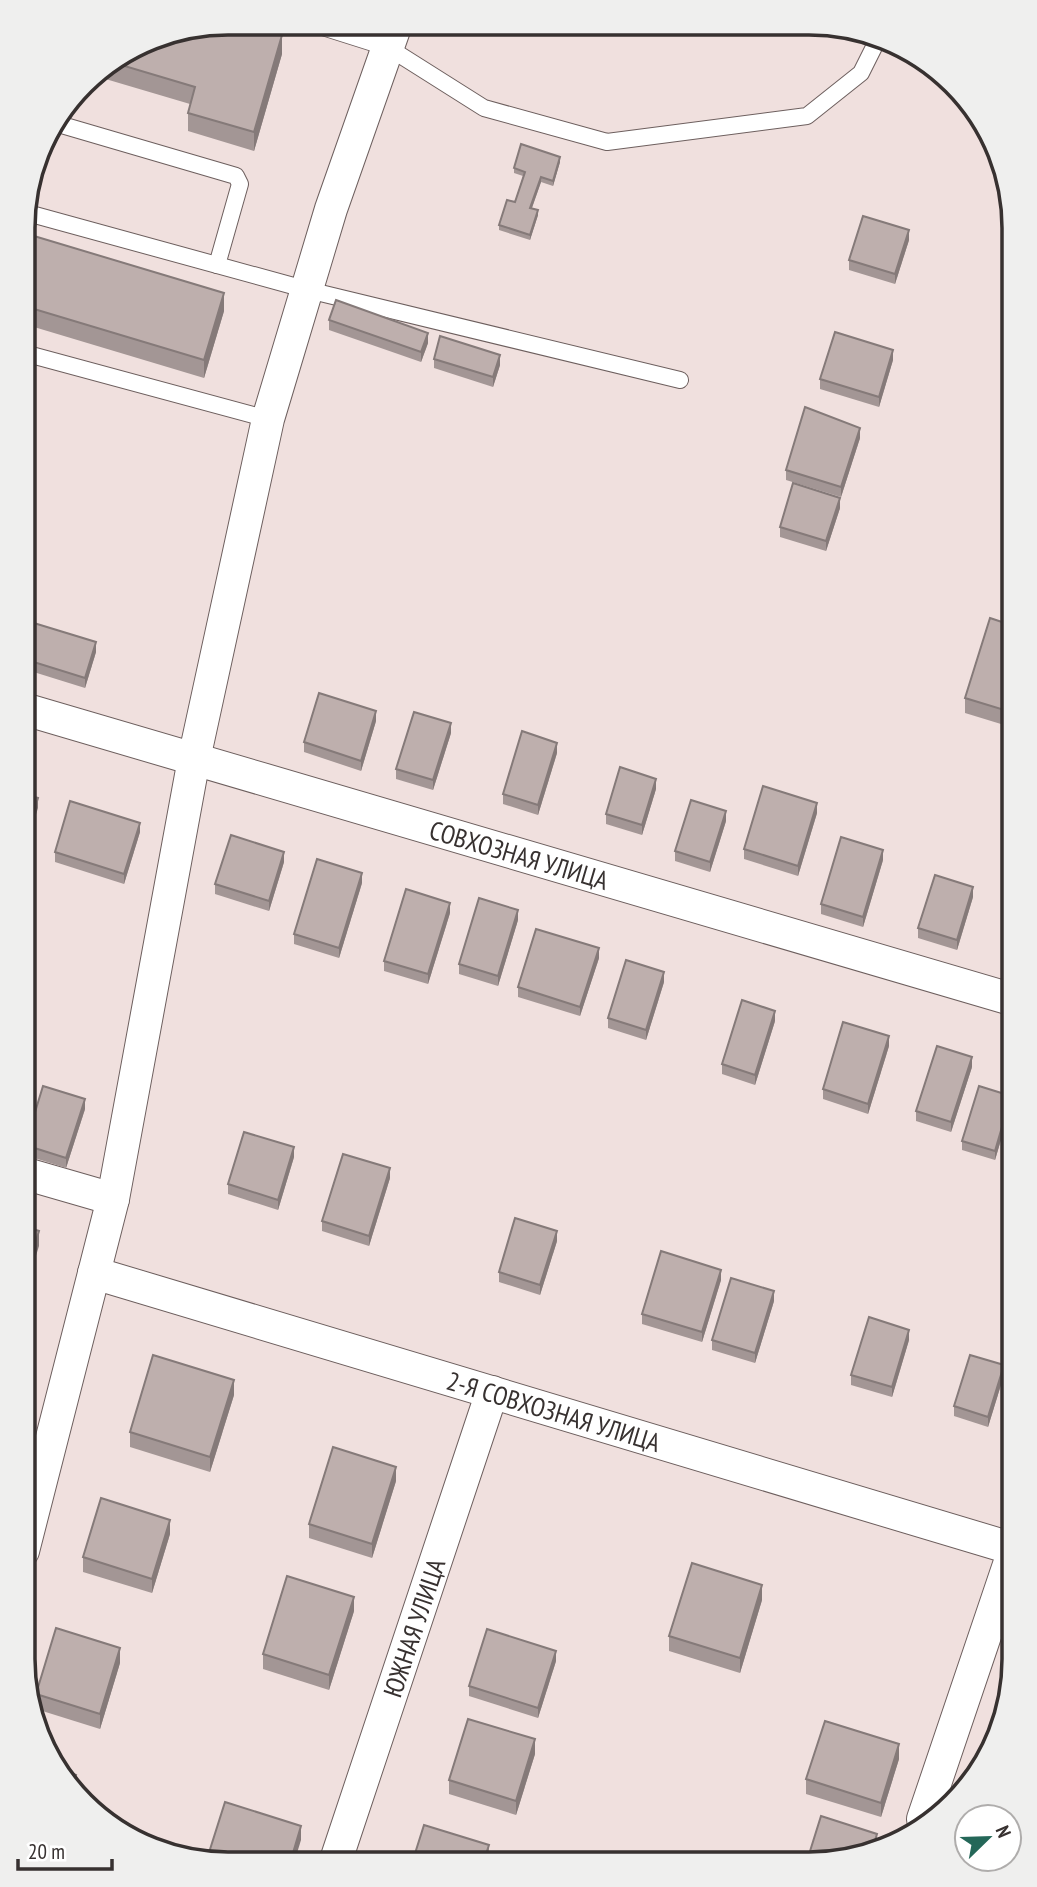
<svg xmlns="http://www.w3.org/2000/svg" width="1037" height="1887" font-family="'PT Sans Narrow',sans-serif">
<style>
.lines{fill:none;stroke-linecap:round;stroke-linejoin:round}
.service-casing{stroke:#6d5f5e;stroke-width:18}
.minor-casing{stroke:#6d5f5e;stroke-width:34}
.service{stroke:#fff;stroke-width:16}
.minor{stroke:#fff;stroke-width:32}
.wall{fill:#a39695}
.shaded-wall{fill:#857a79}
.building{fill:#beafad;stroke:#857a79;stroke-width:2}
.labels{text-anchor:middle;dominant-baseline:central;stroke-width:6;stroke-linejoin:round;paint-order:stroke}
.street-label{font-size:26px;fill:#373130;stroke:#fff}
.rim{fill:none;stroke:#373130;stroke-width:3.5}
</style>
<rect width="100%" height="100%" fill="#f0e0de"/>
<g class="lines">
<g class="service-casing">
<g id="service">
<polyline points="310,23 389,48 484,108 607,142 807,116 861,73 877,41"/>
<polyline points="55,123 236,176 240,184 217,265"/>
<polyline points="24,212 308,290 680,380"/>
<polyline points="24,353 268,419"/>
</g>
</g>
<g class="minor-casing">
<g id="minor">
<path id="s1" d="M 24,709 L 1014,1000"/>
<polyline points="23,1173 113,1199"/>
<path id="s2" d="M 94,1273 L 1014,1549"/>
<polyline points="23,1551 113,1199 194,759 268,419 331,209 396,24"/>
<polyline points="923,1819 1014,1550"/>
<path id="s3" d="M 335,1863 L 492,1392"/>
</g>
</g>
<use href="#service" class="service"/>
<use href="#minor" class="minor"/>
</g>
<g class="wall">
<polygon points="150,38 282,54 254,151 188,131 188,113 190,104 92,75"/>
<polygon points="560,162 553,186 541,182 532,208 538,215 530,240 499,230 499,225 515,202 523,176 514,173 514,168"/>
<polygon points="24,233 224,311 204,378 24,324"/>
<polygon points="909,240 895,284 849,270 849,260"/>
<polygon points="329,320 428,343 421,362 329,330"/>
<polygon points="434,359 500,365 493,387 434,368"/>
<polygon points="893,360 879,407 820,389 820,379"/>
<polygon points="860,438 841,497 786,480 786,470"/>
<polygon points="840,508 826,551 780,537 780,527"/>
<polygon points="1014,579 1014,595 1012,595 1012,585"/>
<polygon points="24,620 96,652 85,688 24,669"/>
<polygon points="1014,626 1014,728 965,713 965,698"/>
<polygon points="376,721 361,771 304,752 304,742"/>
<polygon points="451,733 433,790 396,779 396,769"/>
<polygon points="557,753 538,815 503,804 503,794"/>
<polygon points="656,789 642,835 606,824 606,814"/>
<polygon points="817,813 798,876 744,859 744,849"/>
<polygon points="726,821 710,872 675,861 675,851"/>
<polygon points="140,832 124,884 55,862 55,852"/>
<polygon points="883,860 863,927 821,914 821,904"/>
<polygon points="284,862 269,911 215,894 215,884"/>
<polygon points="362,883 339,958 294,944 294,934"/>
<polygon points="973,897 957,950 918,938 918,928"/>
<polygon points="450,913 428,984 384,971 384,961"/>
<polygon points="518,920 498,986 459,974 459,964"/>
<polygon points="1014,949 1014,969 1011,968 1011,958"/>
<polygon points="599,958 580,1016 518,997 518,987"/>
<polygon points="664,982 646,1040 608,1028 608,1018"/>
<polygon points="775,1021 755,1085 722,1074 722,1064"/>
<polygon points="889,1046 868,1114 823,1099 823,1089"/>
<polygon points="972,1067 951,1132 916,1121 916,1111"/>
<polygon points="1011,1106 995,1160 962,1150 962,1141"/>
<polygon points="85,1109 66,1168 25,1155 25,1145"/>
<polygon points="294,1157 278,1210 228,1194 228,1184"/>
<polygon points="390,1178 369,1246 322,1231 322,1221"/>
<polygon points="557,1241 540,1295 499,1282 499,1272"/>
<polygon points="721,1280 702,1342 642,1324 642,1314"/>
<polygon points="774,1301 755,1363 712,1350 712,1340"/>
<polygon points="909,1340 892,1397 851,1385 851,1375"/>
<polygon points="1004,1375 988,1427 954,1416 954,1406"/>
<polygon points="234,1395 210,1472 130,1447 130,1432"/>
<polygon points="396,1481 372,1558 309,1538 309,1524"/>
<polygon points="170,1534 152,1593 83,1572 83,1557"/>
<polygon points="762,1600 740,1673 669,1651 669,1636"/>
<polygon points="354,1611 329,1690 263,1669 263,1654"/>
<polygon points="556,1661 538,1718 469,1696 469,1686"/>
<polygon points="120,1663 100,1729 36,1709 36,1694"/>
<polygon points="535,1754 516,1815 449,1794 449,1780"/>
<polygon points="899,1759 881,1817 806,1794 806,1779"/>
</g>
<g class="shaded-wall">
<polygon points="282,35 282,54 254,151 254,132"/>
<polygon points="560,157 560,162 553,186 553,181"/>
<polygon points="541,177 541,182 530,213 530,208"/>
<polygon points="538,210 538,215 530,240 530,235"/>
<polygon points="909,230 909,240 895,284 895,274"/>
<polygon points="224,293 224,311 204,378 204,360"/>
<polygon points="428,333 428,343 421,362 421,352"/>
<polygon points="893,350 893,360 879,407 879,397"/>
<polygon points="500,355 500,365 493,387 493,377"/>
<polygon points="860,428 860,438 841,497 841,487"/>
<polygon points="840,498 840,508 826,551 826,541"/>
<polygon points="96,642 96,652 85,688 85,678"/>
<polygon points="376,711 376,721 361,771 361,761"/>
<polygon points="451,723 451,733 433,790 433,780"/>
<polygon points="557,743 557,753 538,815 538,805"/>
<polygon points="656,779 656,789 642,835 642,825"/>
<polygon points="38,798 38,808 24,854 24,844"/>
<polygon points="817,803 817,813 798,876 798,866"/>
<polygon points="726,811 726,821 710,872 710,862"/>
<polygon points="140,823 140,832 124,884 124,874"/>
<polygon points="883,850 883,860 863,927 863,917"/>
<polygon points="284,852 284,862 269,911 269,901"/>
<polygon points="362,873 362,883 339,958 339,948"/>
<polygon points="973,887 973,897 957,950 957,940"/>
<polygon points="450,903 450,913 428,984 428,974"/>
<polygon points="518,910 518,920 498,986 498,976"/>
<polygon points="599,948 599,958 580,1016 580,1007"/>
<polygon points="664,972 664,982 646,1040 646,1030"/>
<polygon points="775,1011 775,1021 755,1085 755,1075"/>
<polygon points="889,1036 889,1046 868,1114 868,1104"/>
<polygon points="972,1057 972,1067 951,1132 951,1122"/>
<polygon points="1011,1096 1011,1106 995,1160 995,1151"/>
<polygon points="85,1099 85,1109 66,1168 66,1158"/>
<polygon points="294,1147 294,1157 278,1210 278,1200"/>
<polygon points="390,1168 390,1178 369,1246 369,1236"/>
<polygon points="39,1231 39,1246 23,1297 23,1283"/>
<polygon points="557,1231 557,1241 540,1295 540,1285"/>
<polygon points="721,1270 721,1280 702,1342 702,1332"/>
<polygon points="774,1291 774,1301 755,1363 755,1353"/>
<polygon points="909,1330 909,1340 892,1397 892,1387"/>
<polygon points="1004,1365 1004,1375 988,1427 988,1417"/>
<polygon points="234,1380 234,1395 210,1472 210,1457"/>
<polygon points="396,1467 396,1481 372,1558 372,1544"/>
<polygon points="170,1520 170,1534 152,1593 152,1579"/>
<polygon points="762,1585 762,1600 740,1673 740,1658"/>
<polygon points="354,1597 354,1611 329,1690 329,1675"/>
<polygon points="120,1648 120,1663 100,1729 100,1714"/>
<polygon points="556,1651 556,1661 538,1718 538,1708"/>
<polygon points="535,1739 535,1754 516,1815 516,1801"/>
<polygon points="899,1744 899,1759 881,1817 881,1803"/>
<polygon points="301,1826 301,1840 294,1863 290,1863"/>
<polygon points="877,1834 877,1844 874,1853 871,1854"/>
<polygon points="489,1845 488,1863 483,1863"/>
</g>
<g class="building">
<polygon points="228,23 241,23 282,35 254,132 188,113 195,87 111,62 150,38"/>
<polygon points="521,144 560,157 553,181 541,177 530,208 538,210 530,235 499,225 507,200 515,202 525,172 514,168"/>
<polygon points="863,216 909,230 895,274 849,260"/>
<polygon points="24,233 224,293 204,360 24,306"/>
<polygon points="336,300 428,333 421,352 329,320"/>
<polygon points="835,332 893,350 879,397 820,379"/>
<polygon points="440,336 500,355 493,377 434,359"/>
<polygon points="805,407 860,428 841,487 786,470"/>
<polygon points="793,483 840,498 826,541 780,527"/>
<polygon points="990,618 1014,626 1014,713 965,698"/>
<polygon points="24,620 96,642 85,678 24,659"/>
<polygon points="319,693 376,711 361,761 304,742"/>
<polygon points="414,712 451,723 433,780 396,769"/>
<polygon points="522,731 557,743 538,805 503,794"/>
<polygon points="620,767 656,779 642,825 606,814"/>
<polygon points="763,786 817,803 798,866 744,849"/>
<polygon points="24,794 38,798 24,844"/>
<polygon points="691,800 726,811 710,862 675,851"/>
<polygon points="70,801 140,823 124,874 55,852"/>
<polygon points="231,835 284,852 269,901 215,884"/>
<polygon points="841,837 883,850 863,917 821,904"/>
<polygon points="317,859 362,873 339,948 294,934"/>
<polygon points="935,875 973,887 957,940 918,928"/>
<polygon points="406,889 450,903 428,974 384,961"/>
<polygon points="479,898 518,910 498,976 459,964"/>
<polygon points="536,929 599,948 580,1007 518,987"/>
<polygon points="626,960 664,972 646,1030 608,1018"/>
<polygon points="742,1000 775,1011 755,1075 722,1064"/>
<polygon points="843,1022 889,1036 868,1104 823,1089"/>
<polygon points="937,1046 972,1057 951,1122 916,1111"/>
<polygon points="43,1086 85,1099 66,1158 25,1145"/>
<polygon points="979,1086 1011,1096 995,1151 962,1141"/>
<polygon points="244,1132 294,1147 278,1200 228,1184"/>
<polygon points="343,1154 390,1168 369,1236 322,1221"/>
<polygon points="515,1218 557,1231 540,1285 499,1272"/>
<polygon points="23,1226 39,1231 23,1283"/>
<polygon points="661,1251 721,1270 702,1332 642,1314"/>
<polygon points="731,1278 774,1291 755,1353 712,1340"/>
<polygon points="869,1317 909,1330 892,1387 851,1375"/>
<polygon points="153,1355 234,1380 210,1457 130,1432"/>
<polygon points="970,1355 1004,1365 988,1417 954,1406"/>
<polygon points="333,1447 396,1467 372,1544 309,1524"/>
<polygon points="101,1498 170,1520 152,1579 83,1557"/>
<polygon points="692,1563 762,1585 740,1658 669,1636"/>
<polygon points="287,1576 354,1597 329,1675 263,1654"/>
<polygon points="56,1628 120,1648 100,1714 36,1694"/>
<polygon points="487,1629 556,1651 538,1708 469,1686"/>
<polygon points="468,1719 535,1739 516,1801 449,1780"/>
<polygon points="825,1721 899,1744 881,1803 806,1779"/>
<polygon points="67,1772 76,1775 74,1781"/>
<polygon points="225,1802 301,1826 290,1863 206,1862"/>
<polygon points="821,1816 877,1834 871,1854 806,1864"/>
<polygon points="424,1825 489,1845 483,1863 412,1863"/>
</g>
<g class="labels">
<g class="street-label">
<text stroke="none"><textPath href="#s1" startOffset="516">СОВХОЗНАЯ УЛИЦА</textPath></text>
<text stroke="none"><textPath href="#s2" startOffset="480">2-Я СОВХОЗНАЯ УЛИЦА</textPath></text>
<text stroke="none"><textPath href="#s3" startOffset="248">ЮЖНАЯ УЛИЦА</textPath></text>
</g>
</g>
<path d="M0 0H1037V1887H0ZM228 35H809A193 193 0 0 1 1002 228V1659A193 193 0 0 1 809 1852H228A193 193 0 0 1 35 1659V228A193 193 0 0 1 228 35Z" fill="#efefee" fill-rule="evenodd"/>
<path class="rim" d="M228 35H809A193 193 0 0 1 1002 228V1659A193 193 0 0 1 809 1852H228A193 193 0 0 1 35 1659V228A193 193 0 0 1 228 35Z"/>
<g transform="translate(988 1838) rotate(67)"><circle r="33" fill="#ffffff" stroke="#afadac" stroke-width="2"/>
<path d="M0-5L12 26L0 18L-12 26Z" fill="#246758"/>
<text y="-10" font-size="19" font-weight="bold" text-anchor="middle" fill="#373130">N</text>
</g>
<path d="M18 1859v10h94v-10" fill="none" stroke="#373130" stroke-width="3.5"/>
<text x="28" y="1859" font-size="21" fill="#373130" stroke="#ffffff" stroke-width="5" paint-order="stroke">20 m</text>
</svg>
